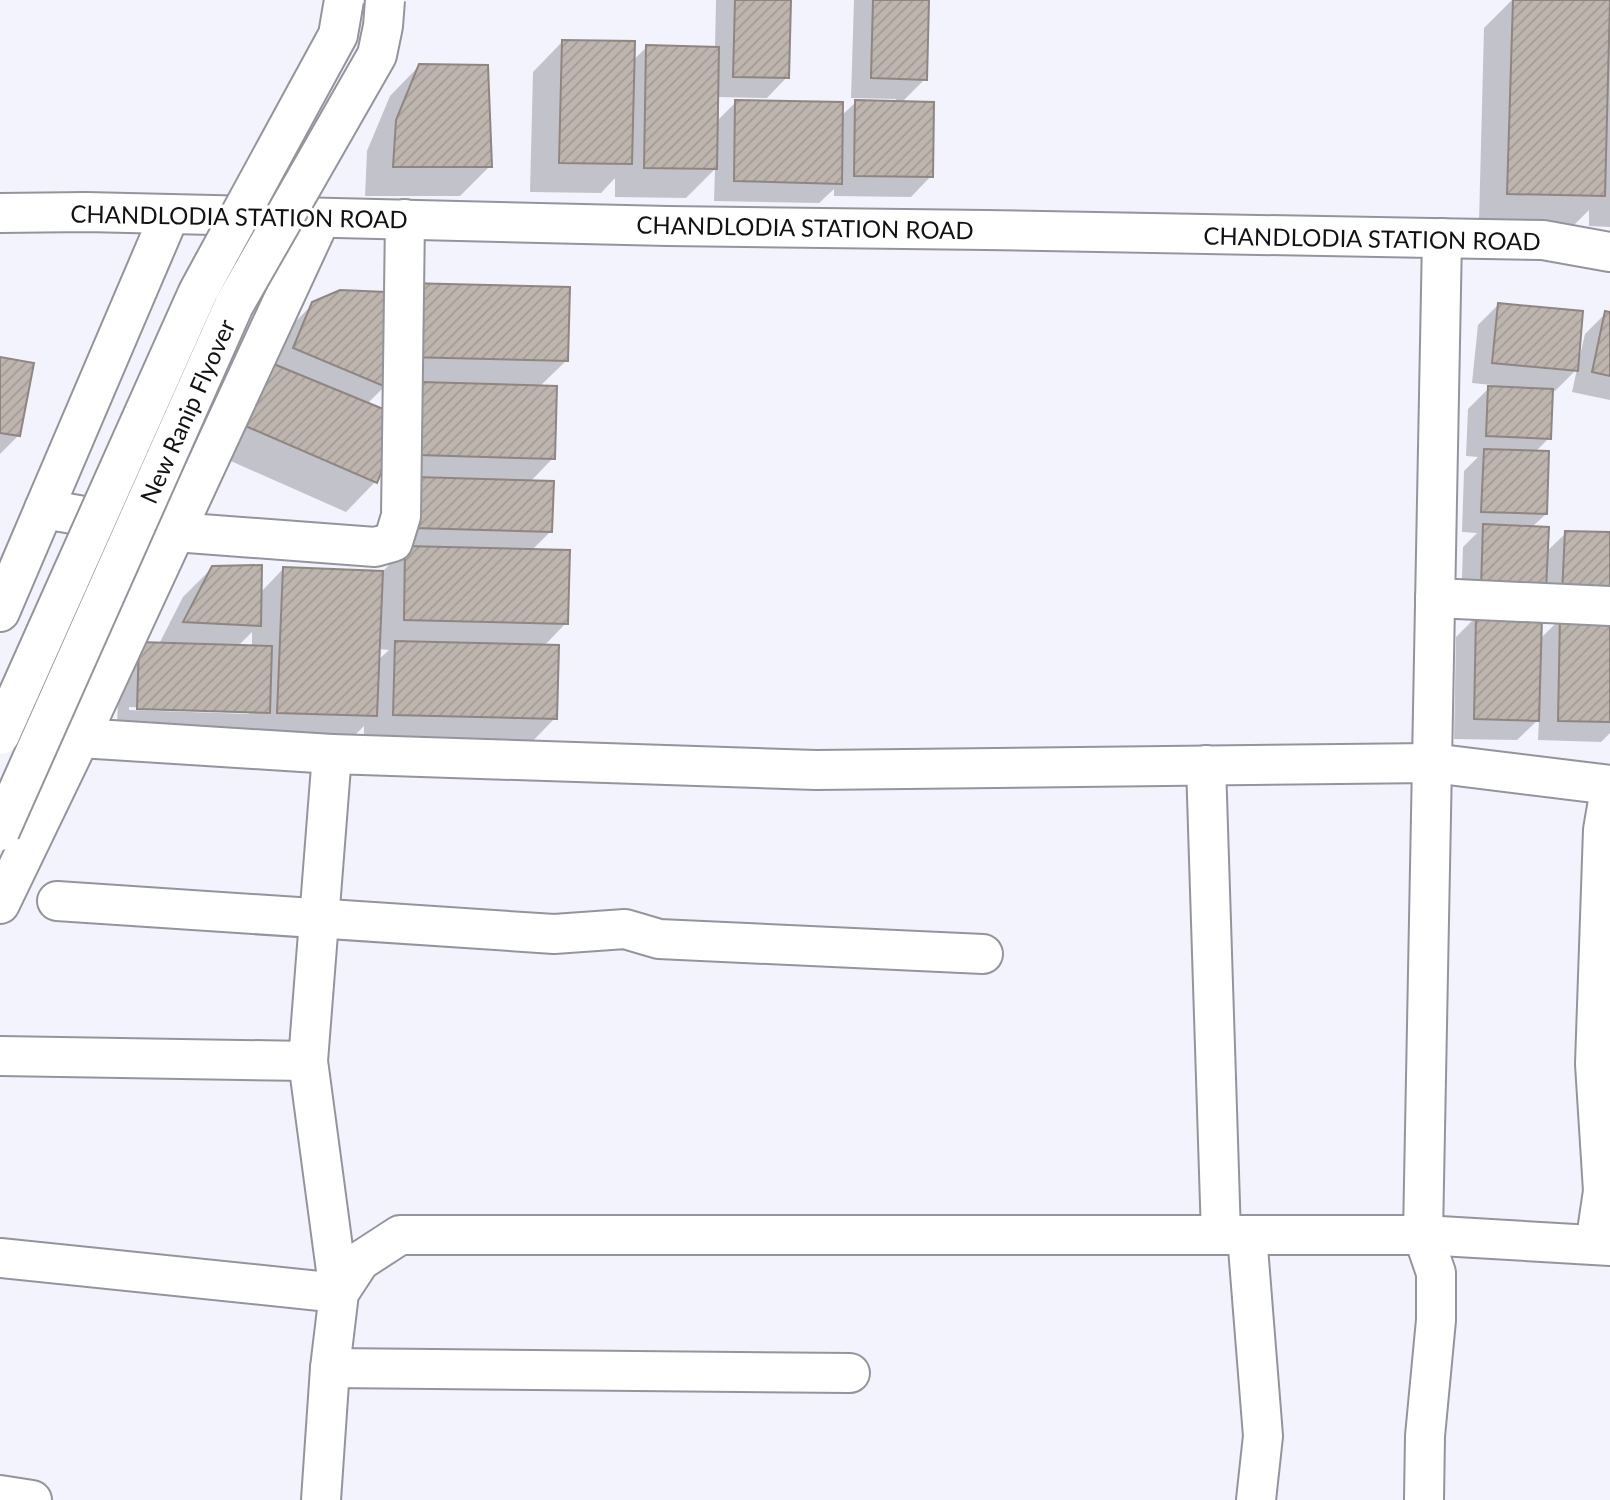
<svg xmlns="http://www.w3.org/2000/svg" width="1610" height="1500" font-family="Lato,sans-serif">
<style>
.shadow{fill:#0003;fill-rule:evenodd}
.building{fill:url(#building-hatch);stroke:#8f8682;stroke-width:2}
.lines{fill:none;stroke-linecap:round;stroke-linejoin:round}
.minor-casing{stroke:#94949d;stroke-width:42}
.tertiary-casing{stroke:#94949d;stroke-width:42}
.minor{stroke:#fff;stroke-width:38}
.tertiary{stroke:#fff;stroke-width:38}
.secondary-bridge-casing{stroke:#94949d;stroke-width:42;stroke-linecap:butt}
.secondary-bridge{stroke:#fff;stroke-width:38}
.labels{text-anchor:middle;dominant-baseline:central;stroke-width:7;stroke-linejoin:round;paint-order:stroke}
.street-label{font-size:24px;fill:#121215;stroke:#fff}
</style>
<defs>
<pattern id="building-hatch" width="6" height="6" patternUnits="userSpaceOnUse" patternTransform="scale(1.75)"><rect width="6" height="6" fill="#beb5af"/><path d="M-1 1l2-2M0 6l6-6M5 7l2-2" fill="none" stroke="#a29b96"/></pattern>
</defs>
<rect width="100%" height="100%" fill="#f3f3fd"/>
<g class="shadow">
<polygon points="716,0 790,0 787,77 767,98 717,97 716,122 736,102 841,116 856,102 896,103 896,99 851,98 854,0 927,0 925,79 901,103 931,176 911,197 834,196 834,189 819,203 714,201 715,169 686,198 615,197 615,178 601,193 530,192 533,72 562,42 632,61 647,47 715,48"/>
<polygon points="1512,0 1610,0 1610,27 1608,27 1608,35 1610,33 1610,227 1589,226 1589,210 1574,225 1479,222 1484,28"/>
<polygon points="419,66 490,166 460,196 365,196 367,151 390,96"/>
<path d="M 313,304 L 567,360 L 539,387 L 553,458 L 530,482 L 550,532 L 531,551 L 566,623 L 543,647 L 555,718 L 526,748 L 364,744 L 364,726 L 345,745 L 117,729 L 119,664 L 159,644 L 183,597 L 213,567 L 260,593 L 283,569 L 381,573 L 397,557 L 385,386 L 367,404 L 388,451 L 375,482 L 346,512 L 206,450 L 283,334 ZM 252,632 L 252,647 L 238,646 ZM 378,649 L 389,650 L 377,661 ZM 129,707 L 249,710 L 249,714 L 129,710 Z"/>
<polygon points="1499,304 1579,360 1585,334 1606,313 1610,314 1610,400 1572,392 1577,369 1555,391 1551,391 1549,438 1535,452 1546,514 1531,528 1546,552 1566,533 1610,534 1610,733 1601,742 1538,740 1539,719 1517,740 1454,739 1456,637 1477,616 1540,639 1564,615 1461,608 1463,547 1477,533 1462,532 1464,471 1478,457 1466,456 1468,409 1492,385 1472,383 1478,325"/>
<polygon points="0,358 18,436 0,454"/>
</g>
<g class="building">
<polygon points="735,0 791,0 789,78 733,77"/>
<polygon points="873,0 929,0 927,80 871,78"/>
<polygon points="1513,0 1610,0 1605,196 1507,194"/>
<polygon points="562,40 635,41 632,164 559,163"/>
<polygon points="646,45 719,47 717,169 644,168"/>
<polygon points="419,64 488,65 492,167 393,167 396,120"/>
<polygon points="735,100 843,102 842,184 734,181"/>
<polygon points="855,100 934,102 933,177 854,176"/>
<polygon points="406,283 570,287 568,361 405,357"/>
<polygon points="340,290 386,292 386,387 293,348 312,302"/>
<polygon points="1498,303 1583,311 1578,371 1492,363"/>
<polygon points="1605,311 1610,312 1610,376 1592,372"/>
<polygon points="0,357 34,363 20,436 0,433"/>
<polygon points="264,360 388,411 389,453 377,483 234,421"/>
<polygon points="421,382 557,386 555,459 418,455"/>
<polygon points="1488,386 1553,389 1551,439 1486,436"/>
<polygon points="1484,449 1549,451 1547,514 1481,512"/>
<polygon points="416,477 554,481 552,532 414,528"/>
<polygon points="1483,524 1549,527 1546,590 1481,588"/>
<polygon points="1565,531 1610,532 1610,596 1562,594"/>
<polygon points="405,546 570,550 568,624 404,620"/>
<polygon points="262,565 261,626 183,622 212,566"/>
<polygon points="283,567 383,571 377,716 277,713"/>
<polygon points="1476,615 1542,616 1539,721 1474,719"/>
<polygon points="1560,616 1610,617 1610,722 1558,721"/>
<polygon points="395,641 559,645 557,719 393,715"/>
<polygon points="139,642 272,646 270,713 137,709"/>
</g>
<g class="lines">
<g class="minor-casing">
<g id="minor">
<polyline points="44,509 175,532 375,547 393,542 401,516 405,219"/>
<polyline points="1435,598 1610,606"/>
<polyline points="80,738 332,754"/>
<polyline points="1206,765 1221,1235"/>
<polyline points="57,901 554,934 625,929 659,939 983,954"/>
<polyline points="0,1056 308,1061"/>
<polyline points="1247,1235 1263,1436 1256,1500"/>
<polyline points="1595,1245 1603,1191 1595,1064 1603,830 1610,789"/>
<polyline points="0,1258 339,1293 308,1061 332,754 816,770 1432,763 1610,785"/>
<polyline points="330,1368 850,1373"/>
<polyline points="0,1495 32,1500"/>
<polyline points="321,1500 330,1368 339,1293 360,1261 400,1235 1423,1235 1610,1246"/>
<polyline points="1424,1500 1425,1436 1436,1320 1436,1273 1423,1235 1442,238"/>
</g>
</g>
<g class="tertiary-casing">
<g id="tertiary">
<polyline points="0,213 86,212 668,226 986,230 1543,240 1610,252"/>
<polyline points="0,612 170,214"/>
<polyline points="0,904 80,738 321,218"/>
</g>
</g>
<use href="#minor" class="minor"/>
<use href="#tertiary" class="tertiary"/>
<g class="secondary-bridge-casing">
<g id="secondary-bridge">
<polyline points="0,735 198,292 338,35 344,0"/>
<polyline points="0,831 234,305 377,55 383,26 385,0"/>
</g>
</g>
<use href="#secondary-bridge" class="secondary-bridge"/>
</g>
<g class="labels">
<g class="street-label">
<text transform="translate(239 216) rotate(1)">CHANDLODIA STATION ROAD</text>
<text transform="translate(805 227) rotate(1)">CHANDLODIA STATION ROAD</text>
<text transform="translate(1372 238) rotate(1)">CHANDLODIA STATION ROAD</text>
<text transform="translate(187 411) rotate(-66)">New Ranip Flyover</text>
</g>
</g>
</svg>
